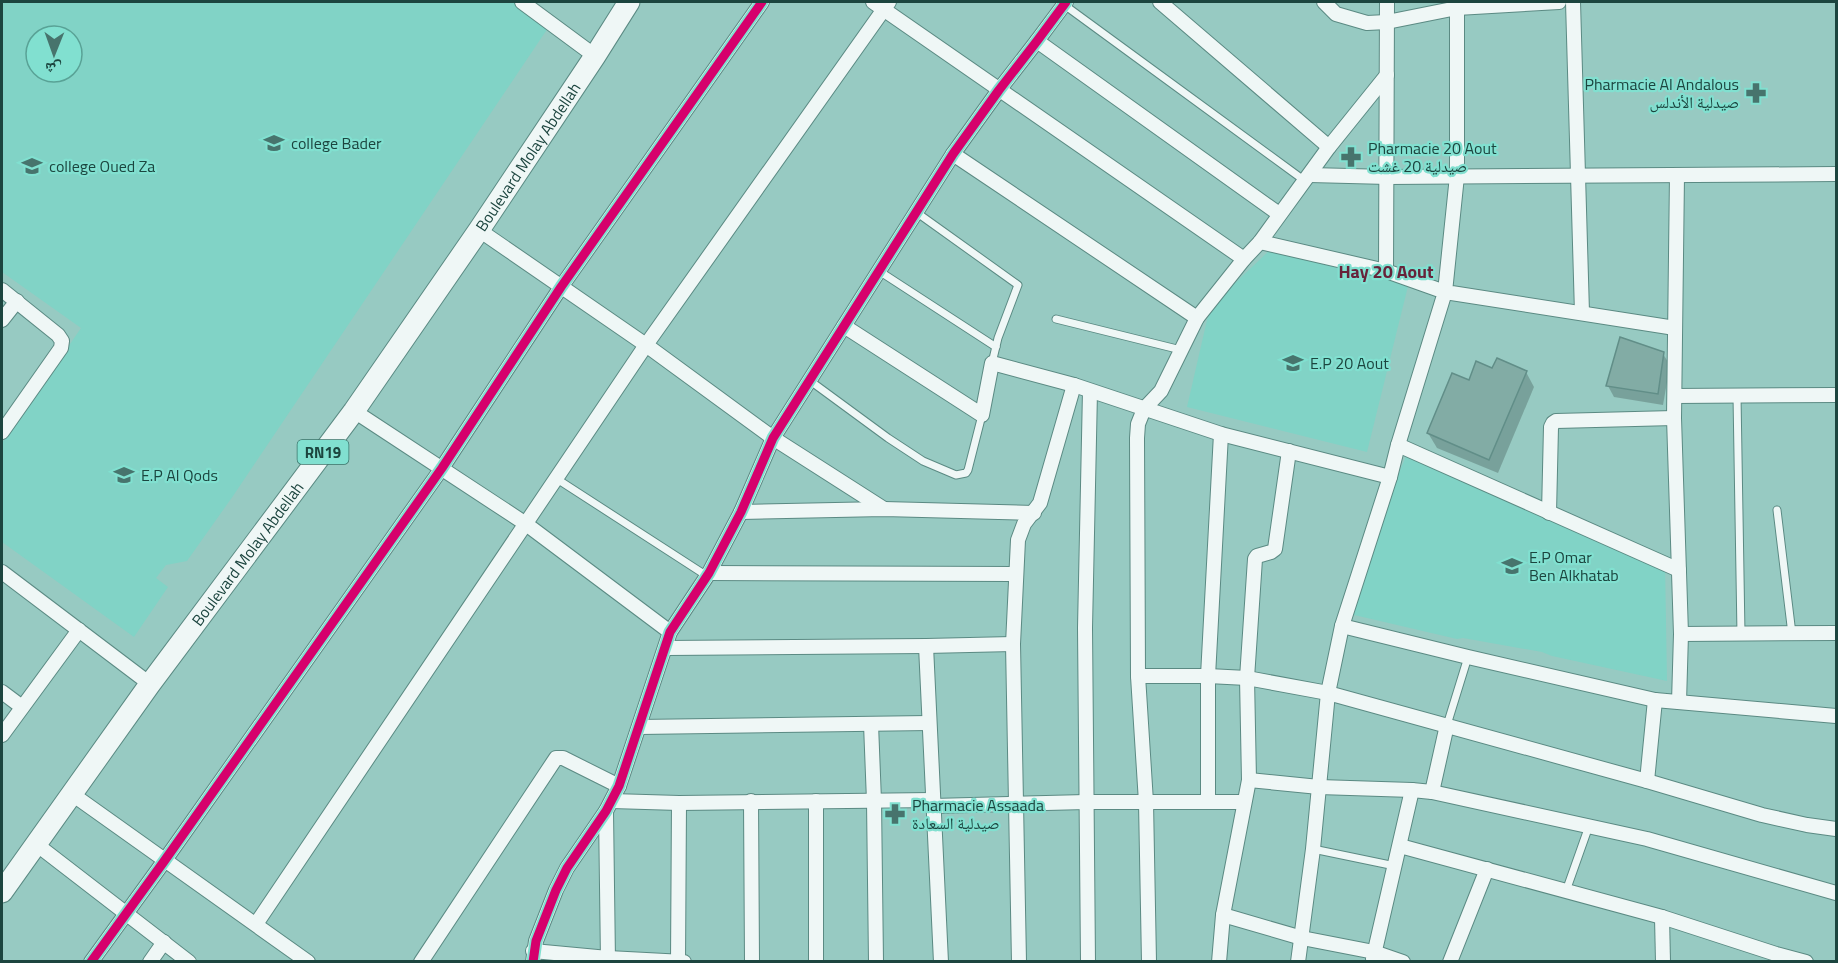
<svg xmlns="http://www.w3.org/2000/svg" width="1838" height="963" font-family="'Titillium Web','Noto Naskh Arabic',sans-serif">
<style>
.built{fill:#81d3c6;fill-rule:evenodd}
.shadow{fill:#0003}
.building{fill:#82aca5;stroke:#618e88;stroke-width:1.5}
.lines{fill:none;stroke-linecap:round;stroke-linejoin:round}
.lane-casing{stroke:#5b8a83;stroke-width:9}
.street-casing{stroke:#5b8a83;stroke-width:16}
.primary-casing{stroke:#5b8a83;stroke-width:23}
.lane{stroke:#eff7f6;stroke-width:7}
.street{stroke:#eff7f6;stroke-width:14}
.primary{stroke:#eff7f6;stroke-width:21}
.cycleway-casing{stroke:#81e0d0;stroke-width:13}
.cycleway{stroke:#d6006c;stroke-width:9}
.labels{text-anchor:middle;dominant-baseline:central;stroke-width:4.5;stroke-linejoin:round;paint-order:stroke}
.shield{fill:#81e0d0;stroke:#3a746a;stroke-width:1.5}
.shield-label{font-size:15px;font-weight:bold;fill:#1c453f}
.poi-label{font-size:16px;fill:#1c453f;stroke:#81e0d0;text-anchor:start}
.street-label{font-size:16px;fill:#1c453f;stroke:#81e0d0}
.neighbourhood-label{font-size:18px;font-weight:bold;fill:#67233a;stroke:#81e0d0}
</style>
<rect width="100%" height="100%" fill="#97cac2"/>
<g class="built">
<path d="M 2,2 L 514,2 L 548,28 L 233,496 L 187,561 L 166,565 L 156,578 L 168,587 L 134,637 L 2,542 L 2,443 L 81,328 L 2,272 ZM 36,36 L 72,36 L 72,72 L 36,72 Z"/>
<polygon points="1272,248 1409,282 1367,452 1187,407 1207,320 1212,305"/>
<polygon points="1407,454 1665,563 1667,681 1552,656 1542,652 1463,638 1457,639 1350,614 1360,562"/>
</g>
<g class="shadow">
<polygon points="1663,354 1670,365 1663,405 1614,397 1608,386"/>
<polygon points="1493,370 1526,372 1534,387 1498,473 1437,448 1428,433 1469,382"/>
</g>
<g class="building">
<polygon points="1620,337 1664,352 1658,394 1606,386"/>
<polygon points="1497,358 1527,371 1489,460 1427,433 1452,373 1469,380 1476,361 1492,368"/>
</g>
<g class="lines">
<g class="lane-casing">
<g id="lane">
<polyline points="1063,4 1305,181"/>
<polyline points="916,212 1018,285 998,338 992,363"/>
<polyline points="879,271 996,347"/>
<polyline points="1056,319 1181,350"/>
<polyline points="809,380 888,438 923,461 956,475 966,473 968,470 982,415"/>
<polyline points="1737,396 1741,634"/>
<polyline points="557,479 707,576"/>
<polyline points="1777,510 1792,634"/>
<polyline points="1447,725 1468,657"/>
<polyline points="1313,849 1395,866"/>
<polyline points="1566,891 1589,826"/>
</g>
</g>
<g class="street-casing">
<g id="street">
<polyline points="522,2 595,56"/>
<polyline points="873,2 1244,259"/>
<polyline points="1160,2 1329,147"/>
<polyline points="1324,2 1336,14 1367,23 1387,22 1457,8 1559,2"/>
<polyline points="1457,2 1457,176 1445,292 1675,328"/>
<polyline points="1573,2 1582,313"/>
<polyline points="1037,41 1279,214"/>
<polyline points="953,154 1197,318"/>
<polyline points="1310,175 1388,177 1836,174"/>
<polyline points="1677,175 1674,418 1681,634 1679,702"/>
<polyline points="479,230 646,345 773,438 884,509"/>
<polyline points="1260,242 1386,271 1445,292 1398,445 1390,477 1342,626 1328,693 1313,849 1298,962"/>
<polyline points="1386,271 1387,2"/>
<polyline points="2,290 58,335 62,341 61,348 2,432"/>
<polyline points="2,320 17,301"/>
<polyline points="844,326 982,415 992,363 1074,385 1221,434 1390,477"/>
<polyline points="1675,396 1836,395"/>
<polyline points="354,411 526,524 670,632"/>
<polyline points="1398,445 1679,570"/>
<polyline points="741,512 884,509 1034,513"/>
<polyline points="1549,513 1551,427 1553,423 1556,421 1674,418"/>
<polyline points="2,572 150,684"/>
<polyline points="709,573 1015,574"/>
<polyline points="1342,626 1468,657 1655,700 1836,716"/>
<polyline points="1681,634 1836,633"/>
<polyline points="926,646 941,962"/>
<polyline points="666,648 926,646 1013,644"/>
<polyline points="1138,676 1208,676 1247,678 1328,693 1647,781 1762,815 1807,825 1836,829"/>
<polyline points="2,692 22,707"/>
<polyline points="871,724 874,801 876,962"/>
<polyline points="639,727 929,723"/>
<polyline points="2,735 79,630"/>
<polyline points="1249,780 1319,787 1412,790 1432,792 1647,839 1836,893"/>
<polyline points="1647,781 1655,700"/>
<polyline points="1432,792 1447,725"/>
<polyline points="72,794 308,962"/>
<polyline points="612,801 679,803 933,800"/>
<polyline points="751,801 752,962"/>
<polyline points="1208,801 1208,676 1221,434"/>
<polyline points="933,806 1086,802 1244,802"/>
<polyline points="606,811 608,962"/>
<polyline points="36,844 189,962"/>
<polyline points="1400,846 1662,917 1776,954 1806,962"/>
<polyline points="1223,915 1302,938 1374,952 1403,962"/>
<polyline points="1662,917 1663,962"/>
<polyline points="256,924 646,345 889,2"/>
<polyline points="533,951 608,958 684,962"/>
<polyline points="1373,959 1412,790"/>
<polyline points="91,962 165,860 442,468 561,287 762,2"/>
<polyline points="150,962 164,942"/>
<polyline points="421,962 556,758 563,758 619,786"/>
<polyline points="533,962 536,941 556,890 567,868 606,811 619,786 670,632 709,573 741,512 773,438 953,154 999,90 1037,41 1066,2"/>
<polyline points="678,962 679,803"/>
<polyline points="816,962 816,801"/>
<polyline points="1019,962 1013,644 1018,540 1024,524 1040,503 1074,385"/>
<polyline points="1088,962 1085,628 1090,391"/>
<polyline points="1149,962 1146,802 1138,676 1137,438 1138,424 1144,409 1161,391 1197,318 1244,259 1260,242 1329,147 1387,75"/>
<polyline points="1219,962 1223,915 1249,780 1247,678 1255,559 1257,556 1271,552 1275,549 1289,451"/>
<polyline points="1450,962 1487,869"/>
</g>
</g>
<g class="primary-casing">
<g id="primary">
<path id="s1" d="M 2,892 L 150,684 L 354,411 L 479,230 L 595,56 L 629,2"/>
</g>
</g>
<use href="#lane" class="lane"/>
<use href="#street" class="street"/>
<use href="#primary" class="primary"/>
<g class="cycleway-casing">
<g id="cycleway">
<polyline points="91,962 165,860 442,468 561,287 762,2"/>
<polyline points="533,962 536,941 556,890 567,868 606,811 619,786 670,632 709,573 741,512 773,438 953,154 999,90 1037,41 1066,2"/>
</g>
</g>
<use href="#cycleway" class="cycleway"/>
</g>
<defs>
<g id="pharmacy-bare" transform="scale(1.62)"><path d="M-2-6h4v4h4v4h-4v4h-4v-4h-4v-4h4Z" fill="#47746d" stroke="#81e0d0" stroke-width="2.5" paint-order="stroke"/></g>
<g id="school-bare" transform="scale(1.62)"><path d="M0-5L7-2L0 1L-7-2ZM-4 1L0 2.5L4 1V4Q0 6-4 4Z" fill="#47746d" stroke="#81e0d0" stroke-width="2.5" paint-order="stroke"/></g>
</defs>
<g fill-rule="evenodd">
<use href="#pharmacy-bare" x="1756" y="93"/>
<use href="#school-bare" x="274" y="143"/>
<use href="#pharmacy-bare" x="1351" y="157"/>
<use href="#school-bare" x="32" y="166"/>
<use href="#school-bare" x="1293" y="363"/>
<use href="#school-bare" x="124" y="475"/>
<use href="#school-bare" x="1512" y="566"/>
<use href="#pharmacy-bare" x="895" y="814"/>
</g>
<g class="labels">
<rect class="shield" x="297.5" y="440" width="51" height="24" rx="4.5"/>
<g class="shield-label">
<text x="323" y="452">RN19</text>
</g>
<g class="poi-label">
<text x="1739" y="84" text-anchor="end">Pharmacie Al Andalous<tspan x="1739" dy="18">صيدلية الأندلس</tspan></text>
<text x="291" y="143">college Bader</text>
<text x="1368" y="148">Pharmacie 20 Aout<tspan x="1368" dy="18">صيدلية 20 غشت</tspan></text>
<text x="49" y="166">college Oued Za</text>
<text x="1310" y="363">E.P 20 Aout</text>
<text x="141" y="475">E.P Al Qods</text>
<text x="1529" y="557">E.P Omar<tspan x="1529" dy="18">Ben Alkhatab</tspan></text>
<text x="912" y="805">Pharmacie Assaada<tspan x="912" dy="18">صيدلية السعادة</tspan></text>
</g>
<g class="street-label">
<text stroke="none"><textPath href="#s1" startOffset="904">Boulevard Molay Abdellah</textPath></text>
<text stroke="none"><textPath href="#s1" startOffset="418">Boulevard Molay Abdellah</textPath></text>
</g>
<g class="neighbourhood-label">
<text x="1386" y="271">Hay 20 Aout</text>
</g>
</g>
<rect width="1838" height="963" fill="none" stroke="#1c453f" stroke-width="6"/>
<g transform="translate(54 54) rotate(181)"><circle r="28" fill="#81e0d0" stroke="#59a296" stroke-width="1.5"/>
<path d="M0-4.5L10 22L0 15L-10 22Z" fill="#47746d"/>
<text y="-9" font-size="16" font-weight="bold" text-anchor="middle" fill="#1c453f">ش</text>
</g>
</svg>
